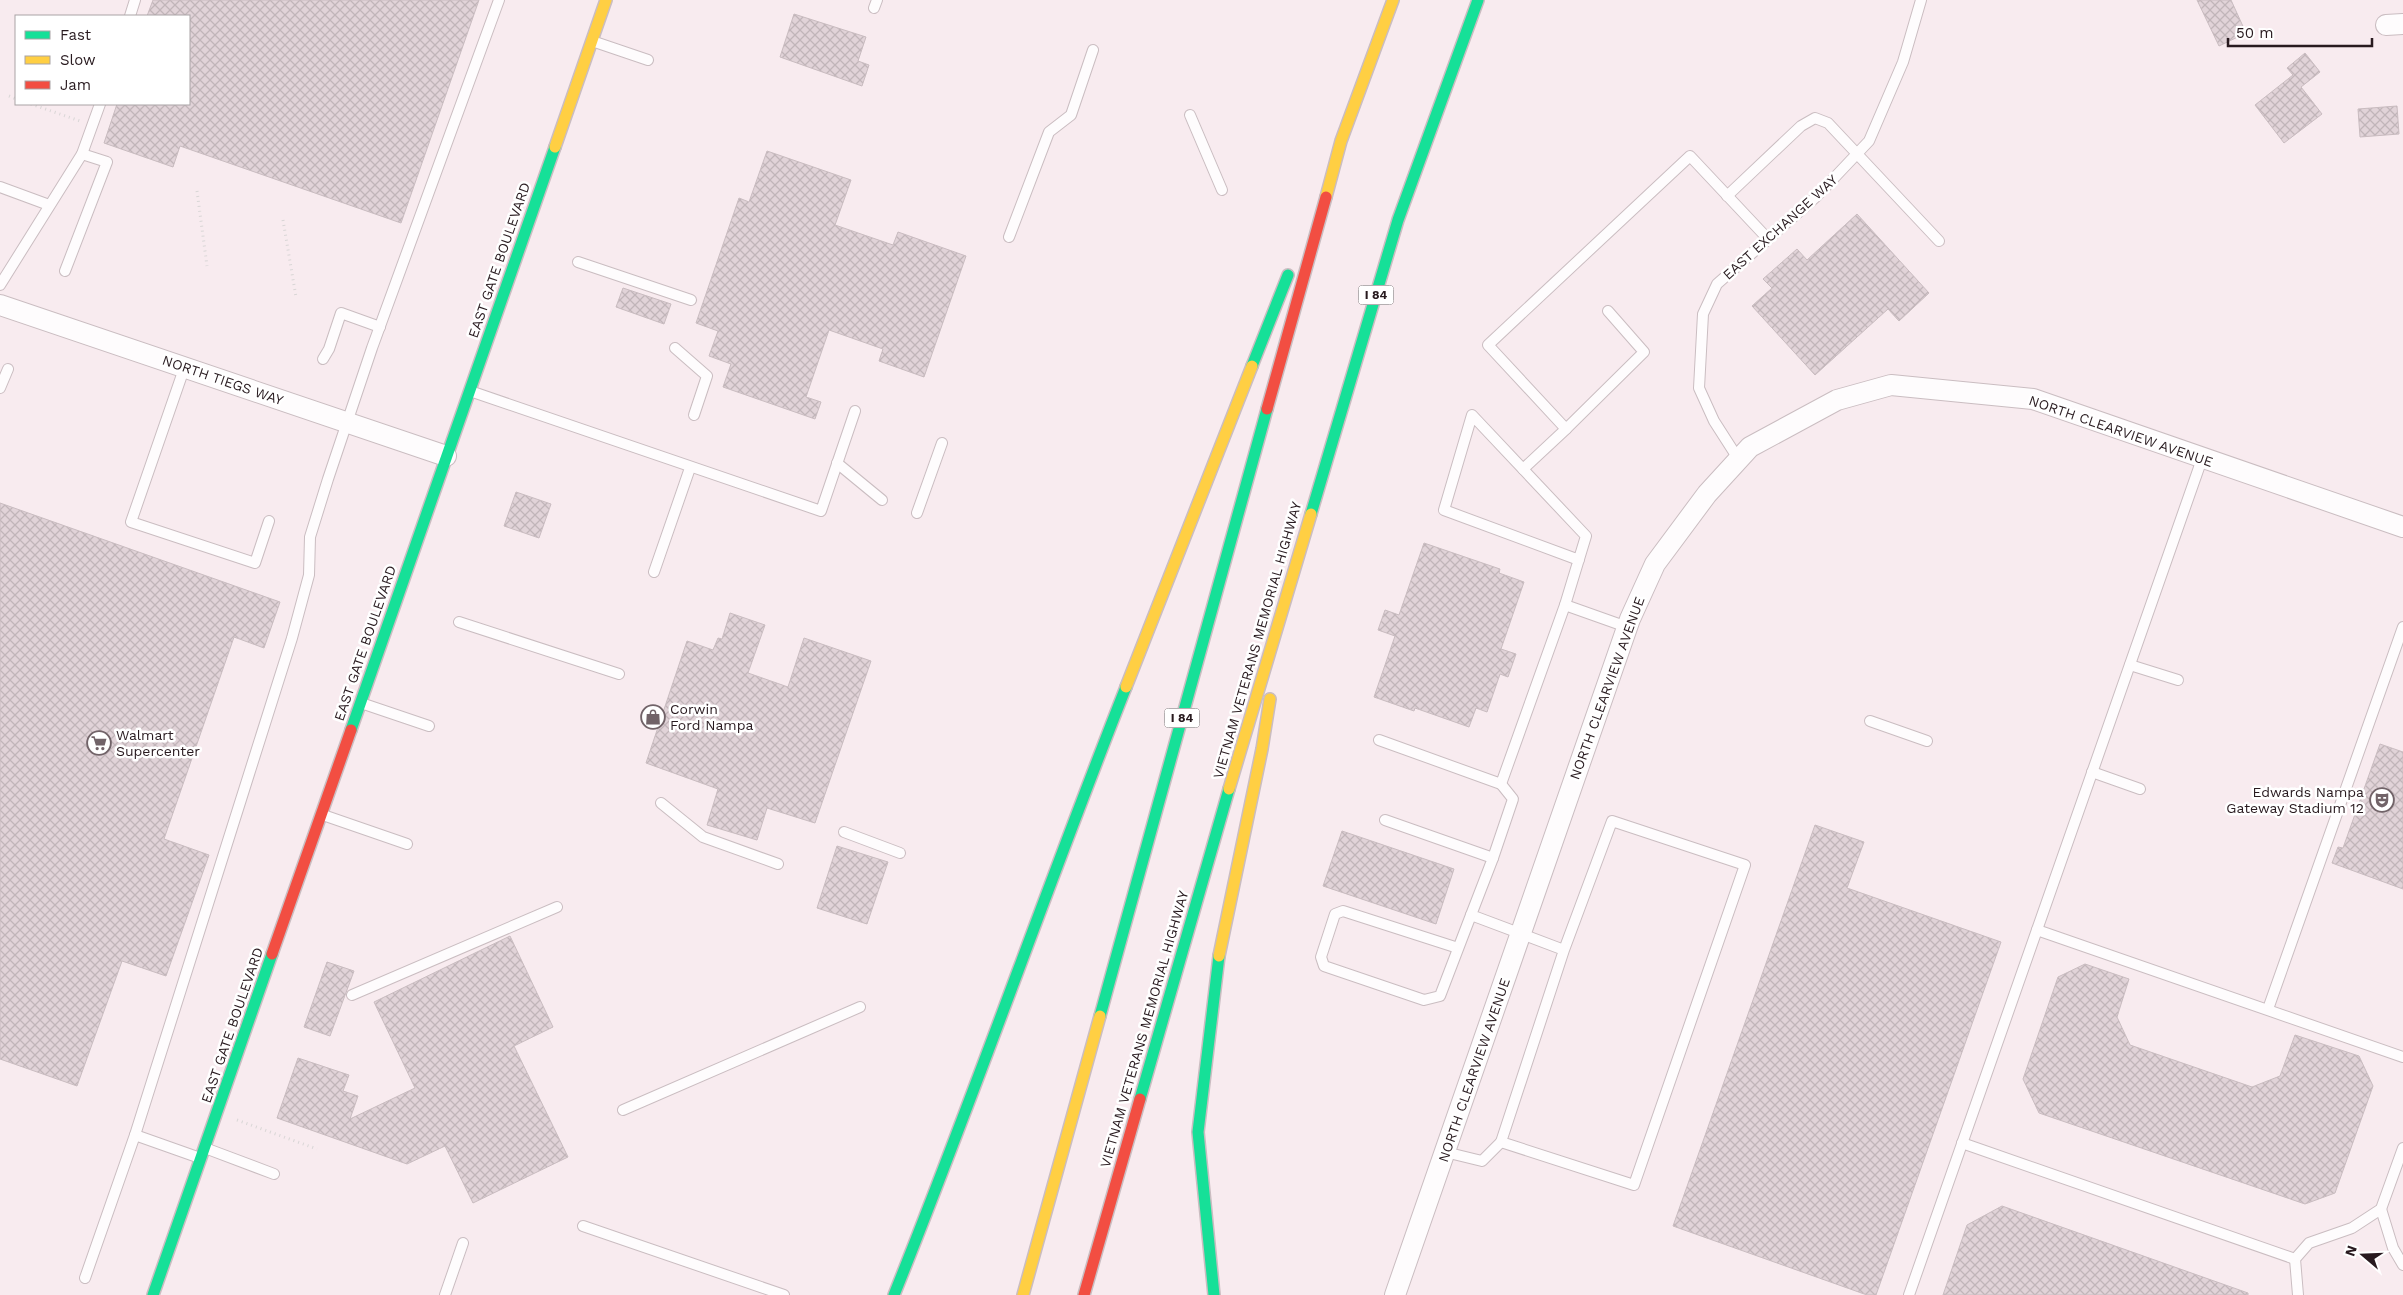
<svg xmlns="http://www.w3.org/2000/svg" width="2403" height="1295" font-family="'Work Sans',sans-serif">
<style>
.building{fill:url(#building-cross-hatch);stroke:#c9bcc0}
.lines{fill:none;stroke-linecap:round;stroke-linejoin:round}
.lane-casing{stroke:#cabdc1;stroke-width:12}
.street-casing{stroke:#cabdc1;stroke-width:22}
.fast-casing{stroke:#cabdc1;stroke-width:14}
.slow-casing{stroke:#cabdc1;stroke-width:14}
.jam-casing{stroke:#cabdc1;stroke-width:14}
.path{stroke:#d9d6d6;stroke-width:3;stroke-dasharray:1 4;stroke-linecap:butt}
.lane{stroke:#fefcfd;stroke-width:10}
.street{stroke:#fefcfd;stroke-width:20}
.fast{stroke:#16e098;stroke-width:11}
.slow{stroke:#ffcf43;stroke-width:11}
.jam{stroke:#f24e42;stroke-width:11}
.labels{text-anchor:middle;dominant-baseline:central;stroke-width:5;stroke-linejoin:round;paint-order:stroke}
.shield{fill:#fff;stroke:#685f62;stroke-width:1}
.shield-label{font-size:12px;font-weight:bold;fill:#281a1f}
.street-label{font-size:14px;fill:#281a1f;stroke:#fff}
.poi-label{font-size:14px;fill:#281a1f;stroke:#fff;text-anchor:start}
</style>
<defs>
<pattern id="building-cross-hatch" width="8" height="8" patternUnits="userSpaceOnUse" patternTransform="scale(1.25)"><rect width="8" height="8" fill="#e1d3d8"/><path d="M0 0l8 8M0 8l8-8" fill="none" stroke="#c1b5b9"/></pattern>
</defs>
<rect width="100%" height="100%" fill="#f8ebef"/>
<g class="building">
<polygon points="153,0 479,0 401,223 180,146 173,167 104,143 117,104 189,104 189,16 147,16"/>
<polygon points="2197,0 2231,0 2246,33 2219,46"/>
<polygon points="794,14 866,37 858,61 869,65 862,86 780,57"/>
<polygon points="2305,53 2320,72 2301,87 2322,114 2284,143 2255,105 2293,75 2287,68"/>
<polygon points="2397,106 2399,134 2360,137 2358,109"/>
<polygon points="767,151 851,180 835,225 893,245 898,232 966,256 924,377 879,361 883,349 829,330 806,397 821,402 815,419 723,387 731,364 709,356 718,331 696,323 739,198 749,202"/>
<polygon points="1857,214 1929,293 1899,321 1888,309 1815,375 1752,306 1772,288 1763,279 1797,249 1807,260"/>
<polygon points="623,288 671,304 664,324 616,307"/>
<polygon points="516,492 551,504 539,538 504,526"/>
<polygon points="0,503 280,602 264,648 234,637 164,839 209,855 166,976 122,961 77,1086 0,1059"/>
<polygon points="1424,543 1500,569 1499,573 1524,582 1501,649 1516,654 1508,677 1500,674 1487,712 1476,708 1469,727 1415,708 1414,711 1374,697 1395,636 1378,630 1385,610 1399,615"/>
<polygon points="730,613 765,625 748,673 788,687 804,638 871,661 815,823 767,808 757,840 707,825 718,789 646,763 687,641 713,650 718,638 722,639"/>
<polygon points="2380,744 2403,752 2403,889 2332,863 2338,847 2343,848"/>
<polygon points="1815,825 1864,842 1847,888 2001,942 1876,1295 1867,1295 1673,1226"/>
<polygon points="1342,831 1454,869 1436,924 1323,886"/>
<polygon points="837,846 888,862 867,924 817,908"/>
<polygon points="510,936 553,1027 514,1046 568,1157 473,1203 445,1146 407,1164 277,1118 298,1058 349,1075 343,1091 358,1096 350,1119 415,1088 374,1002"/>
<polygon points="327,962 354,971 330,1036 304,1027"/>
<polygon points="2085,964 2129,979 2117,1017 2130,1045 2252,1087 2280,1076 2295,1035 2359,1056 2373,1086 2335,1193 2305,1204 2039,1113 2023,1079 2058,977"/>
<polygon points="2002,1206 2248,1293 2248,1295 1943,1295 1967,1225"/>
</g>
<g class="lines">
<g class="lane-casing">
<g id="lane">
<polyline points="874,8 877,0"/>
<polyline points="130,16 135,0"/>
<polyline points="592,41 648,60"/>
<polyline points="1190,115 1222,190"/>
<polyline points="0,187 49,205"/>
<polyline points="1727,196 1801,126 1815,118 1828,123 1939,241"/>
<polyline points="1009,237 1049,132 1071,115 1093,50"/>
<polyline points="578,262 691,300"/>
<polyline points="65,271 107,162 82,154"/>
<polyline points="0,285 82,154 100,104"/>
<polyline points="1608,311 1644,352 1566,429 1488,345 1690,156 1768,239"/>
<polyline points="675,348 707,376 694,415"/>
<polyline points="323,359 329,349 341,313 380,327"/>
<polyline points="185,366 131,522 255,563 269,521"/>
<polyline points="0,388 8,369"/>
<polyline points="470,391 821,511 855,411"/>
<polyline points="1739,460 1714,421 1699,388 1703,314 1717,284 1817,196 1869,141 1903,62 1921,0"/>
<polyline points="837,463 882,500"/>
<polyline points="1523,469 1566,429"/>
<polyline points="917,513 942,443"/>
<polyline points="1579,560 1444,510 1472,415 1586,536 1565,605 1627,627"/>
<polyline points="654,572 690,468"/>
<polyline points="459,622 619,674"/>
<polyline points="2130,665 2178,680"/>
<polyline points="361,703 429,726"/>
<polyline points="1870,721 1927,741"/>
<polyline points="1379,740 1501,784 1565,605"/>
<polyline points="2092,772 2140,789"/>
<polyline points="661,803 703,837 778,864"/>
<polyline points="323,815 407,844"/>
<polyline points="1385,820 1493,858 1471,915 1564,950 1612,821 1745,865 1634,1185 1501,1142 1564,950"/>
<polyline points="844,832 900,853"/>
<polyline points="1493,858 1513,799 1501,784"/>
<polyline points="2037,930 2403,1057"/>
<polyline points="1458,948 1343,911 1335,914 1321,957 1324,966 1424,1000 1440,996 1471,915"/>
<polyline points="352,995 557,907"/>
<polyline points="2268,1009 2403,627"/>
<polyline points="623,1110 860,1007"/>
<polyline points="135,1135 200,1158"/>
<polyline points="1962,1143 2295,1259"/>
<polyline points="205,1148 274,1174"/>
<polyline points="1445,1152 1482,1161 1501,1142"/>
<polyline points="2381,1209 2393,1248 2403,1265"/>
<polyline points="583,1226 784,1295"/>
<polyline points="85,1278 135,1135 292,638 309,575 310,537 328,479 372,348 499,0"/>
<polyline points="445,1295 463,1243"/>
<polyline points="1909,1295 2202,459"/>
<polyline points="2298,1295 2295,1259 2309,1243 2352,1228 2381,1209 2403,1148"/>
</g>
</g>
<g class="street-casing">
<g id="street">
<polyline points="2386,25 2403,24"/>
<polyline points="0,305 446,456"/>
<polyline points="1395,1295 1630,619 1655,564 1707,494 1750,447 1837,400 1891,385 2033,399 2403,527"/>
</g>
</g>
<g class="fast-casing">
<g id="fast">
<polyline points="1252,366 1288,275"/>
<polyline points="1311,514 1398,220 1478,0"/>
<polyline points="351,730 555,147"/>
<polyline points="1100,1016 1267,409"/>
<polyline points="1140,1099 1229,789"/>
<polyline points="153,1295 272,954"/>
<path d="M 894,1295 C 975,1094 1046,889 1126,687"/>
<polyline points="1214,1295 1198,1132 1219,956"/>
</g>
</g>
<g class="slow-casing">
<g id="slow">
<polyline points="555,147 606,0"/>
<polyline points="1326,197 1341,141 1393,0"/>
<polyline points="1126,687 1252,366"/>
<polyline points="1229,789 1311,514"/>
<polyline points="1219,956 1262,749 1270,699"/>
<polyline points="1023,1295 1100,1016"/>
</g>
</g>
<g class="jam-casing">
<g id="jam">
<polyline points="1267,409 1326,197"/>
<polyline points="272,954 351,730"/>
<polyline points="1084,1295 1140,1099"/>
</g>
</g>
<g class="path">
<polyline points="9,96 16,99"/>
<polyline points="31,104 80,121"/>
<polyline points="197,191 207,266"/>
<polyline points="283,220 296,297"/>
<polyline points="237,1120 317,1149"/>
</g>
<use href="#lane" class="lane"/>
<use href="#street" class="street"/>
<use href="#fast" class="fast"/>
<use href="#slow" class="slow"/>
<use href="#jam" class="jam"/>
</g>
<defs>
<g id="shop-ring" transform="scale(1.25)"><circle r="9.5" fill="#fff" stroke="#716368" stroke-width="1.5"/><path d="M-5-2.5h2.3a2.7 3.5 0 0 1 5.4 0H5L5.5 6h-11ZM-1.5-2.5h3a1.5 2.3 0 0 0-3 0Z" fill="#716368"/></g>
<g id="supermarket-ring" transform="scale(1.25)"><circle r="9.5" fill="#fff" stroke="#716368" stroke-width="1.5"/><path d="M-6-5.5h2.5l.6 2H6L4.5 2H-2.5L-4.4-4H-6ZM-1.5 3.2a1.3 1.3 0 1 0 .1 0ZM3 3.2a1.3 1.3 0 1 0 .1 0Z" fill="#716368"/></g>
<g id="theatre-ring" transform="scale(1.25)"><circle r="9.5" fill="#fff" stroke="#716368" stroke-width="1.5"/><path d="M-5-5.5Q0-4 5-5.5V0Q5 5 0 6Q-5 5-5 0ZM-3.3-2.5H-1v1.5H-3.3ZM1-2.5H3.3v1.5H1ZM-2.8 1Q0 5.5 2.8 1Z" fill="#716368"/></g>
</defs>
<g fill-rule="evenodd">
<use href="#shop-ring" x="653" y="717"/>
<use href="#supermarket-ring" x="99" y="743"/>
<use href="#theatre-ring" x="2382" y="800"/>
</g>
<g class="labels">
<g class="shield">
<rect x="1358.5" y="285.5" width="35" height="19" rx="4"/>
<rect x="1164.5" y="708.5" width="35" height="19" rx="4"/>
</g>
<g class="shield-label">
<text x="1376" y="295">I 84</text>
<text x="1182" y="718">I 84</text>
</g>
<g class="street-label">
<text transform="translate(1780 227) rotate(-42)">EAST EXCHANGE WAY</text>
<text transform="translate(499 260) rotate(-71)">EAST GATE BOULEVARD</text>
<text transform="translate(223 380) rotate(19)">NORTH TIEGS WAY</text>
<text transform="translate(2121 431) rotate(19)">NORTH CLEARVIEW AVENUE</text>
<text transform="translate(1257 640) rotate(-74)">VIETNAM VETERANS MEMORIAL HIGHWAY</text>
<text transform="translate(365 643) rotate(-71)">EAST GATE BOULEVARD</text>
<text transform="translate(1607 688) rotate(-70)">NORTH CLEARVIEW AVENUE</text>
<text transform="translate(232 1025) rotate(-71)">EAST GATE BOULEVARD</text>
<text transform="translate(1144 1029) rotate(-74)">VIETNAM VETERANS MEMORIAL HIGHWAY</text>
<text transform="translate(1474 1070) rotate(-71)">NORTH CLEARVIEW AVENUE</text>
</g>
<g class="poi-label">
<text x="670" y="709">Corwin<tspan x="670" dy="16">Ford Nampa</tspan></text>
<text x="116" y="735">Walmart<tspan x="116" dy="16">Supercenter</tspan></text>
<text x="2364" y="792" text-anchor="end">Edwards Nampa<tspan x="2364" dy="16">Gateway Stadium 12</tspan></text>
</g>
</g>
<rect x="15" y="15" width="175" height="90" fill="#ffffff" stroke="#a9a3a5"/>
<rect x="25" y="31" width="25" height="8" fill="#16e098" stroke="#a9a3a5"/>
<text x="60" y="40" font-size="15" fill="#281a1f">Fast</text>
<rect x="25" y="56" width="25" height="8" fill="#ffcf43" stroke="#a9a3a5"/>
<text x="60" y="65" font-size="15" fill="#281a1f">Slow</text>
<rect x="25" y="81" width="25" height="8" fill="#f24e42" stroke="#a9a3a5"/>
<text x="60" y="90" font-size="15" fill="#281a1f">Jam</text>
<g transform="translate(2363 1255) rotate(289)" stroke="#ffffff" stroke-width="4" paint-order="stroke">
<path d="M0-4L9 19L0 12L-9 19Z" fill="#281a1f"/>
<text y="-8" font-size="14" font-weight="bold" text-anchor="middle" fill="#281a1f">N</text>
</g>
<path d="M2228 38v8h144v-8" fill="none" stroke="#281a1f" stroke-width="2.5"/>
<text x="2236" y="38" font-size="15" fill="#281a1f" stroke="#ffffff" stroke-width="4" paint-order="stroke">50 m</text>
</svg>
